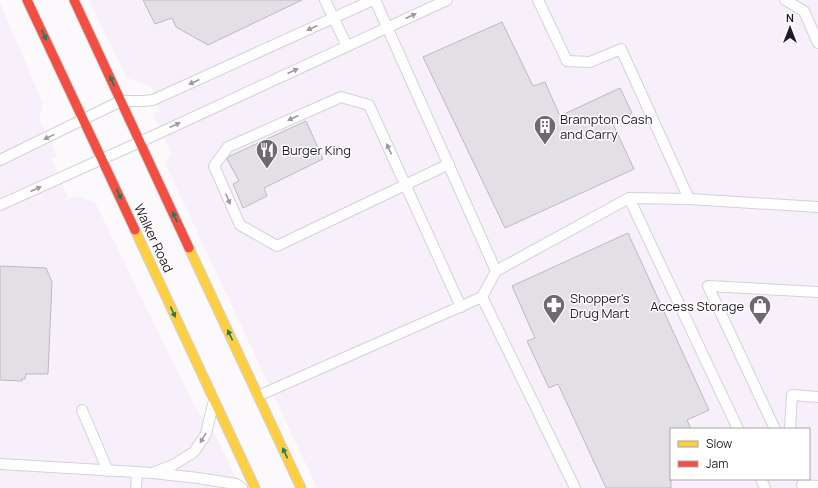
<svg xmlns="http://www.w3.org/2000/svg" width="818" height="488" font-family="Manrope,sans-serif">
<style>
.built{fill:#f7f0fb;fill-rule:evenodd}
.building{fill:#e2dfe5;stroke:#bcb9c0}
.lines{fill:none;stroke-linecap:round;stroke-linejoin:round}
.lane-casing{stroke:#d4d1d7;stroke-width:12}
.slow-casing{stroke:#d4d1d7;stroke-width:11}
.jam-casing{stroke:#d4d1d7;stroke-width:11}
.lane{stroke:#fefeff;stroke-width:10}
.slow{stroke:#ffcf43;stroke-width:9}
.jam{stroke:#f24e42;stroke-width:9}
.oneway{fill:#9b999d}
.oneway2{fill:#1c7e5e}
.labels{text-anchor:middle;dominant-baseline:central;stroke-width:3;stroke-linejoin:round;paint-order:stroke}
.poi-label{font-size:13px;fill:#221d25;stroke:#fff;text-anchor:start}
.street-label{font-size:13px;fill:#221d25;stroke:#fff}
</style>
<rect width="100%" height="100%" fill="#fbf9fc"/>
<g class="built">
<path d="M 89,0 L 818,0 L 818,488 L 317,488 L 165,163 L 171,154 L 153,114 L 160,111 L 151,86 L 127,78 ZM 671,429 L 809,429 L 809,479 L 671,479 Z"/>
<polygon points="0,3 38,92 43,105 39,119 57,156 51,159 68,197 79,197 95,202 195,407 216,436 241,488 0,488"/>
</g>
<g class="building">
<polygon points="143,0 302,0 208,45 176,27 172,18 155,24"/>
<polygon points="502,22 533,86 545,82 560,116 620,88 632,113 613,124 634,169 505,228 423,57"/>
<polygon points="306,121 323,159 264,188 267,196 243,208 233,184 239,181 227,159 230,156"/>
<polygon points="628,233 709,410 687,420 691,429 671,429 671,488 606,488 558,384 549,388 527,341 535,338 512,286"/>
<polygon points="0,266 46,268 52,282 48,374 26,374 25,379 22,379 22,381 0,380"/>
</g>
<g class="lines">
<g class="lane-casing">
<g id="lane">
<polyline points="325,0 347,46"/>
<polyline points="375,0 496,271"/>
<polyline points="538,0 567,61 590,62 621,49 689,199"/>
<polyline points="785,0 804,11 818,43"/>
<polyline points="0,160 121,101 143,101 153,100 373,0"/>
<polyline points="449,164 277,246 240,225 214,166 228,147 341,97 369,105 461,307"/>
<polyline points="629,198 738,429"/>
<polyline points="0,205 140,142 447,0"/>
<polyline points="482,297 575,488"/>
<polyline points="258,396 482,297 496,271 629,198 689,199 818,207"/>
<polyline points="82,410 108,471"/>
<polyline points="775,429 708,286 818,292"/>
<polyline points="790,429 792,395 818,397"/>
<polyline points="0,464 153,473 198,478 236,484 242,488"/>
<polyline points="155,472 173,465 194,452 206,434 213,404"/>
<polyline points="761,479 765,488"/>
<polyline points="802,485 818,486"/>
<polyline points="136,488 137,472"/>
</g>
</g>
<g class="slow-casing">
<g id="slow">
<polyline points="135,230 255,488"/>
<polyline points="189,248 301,488"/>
</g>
</g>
<g class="jam-casing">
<g id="jam">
<polyline points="27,0 135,230"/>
<polyline points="74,0 189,248"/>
</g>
</g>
<use href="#lane" class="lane"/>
<use href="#slow" class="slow"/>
<use href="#jam" class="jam"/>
</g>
<defs><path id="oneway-solid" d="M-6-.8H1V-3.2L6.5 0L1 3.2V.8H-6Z"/></defs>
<g class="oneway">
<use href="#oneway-solid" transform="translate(411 16) rotate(-25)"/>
<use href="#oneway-solid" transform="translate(312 28) rotate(155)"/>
<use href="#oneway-solid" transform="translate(293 71) rotate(-25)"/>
<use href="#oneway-solid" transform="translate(194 82) rotate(155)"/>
<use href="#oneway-solid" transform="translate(293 118) rotate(156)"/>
<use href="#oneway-solid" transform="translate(175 125) rotate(-25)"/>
<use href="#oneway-solid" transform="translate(49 137) rotate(154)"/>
<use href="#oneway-solid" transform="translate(389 149) rotate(-115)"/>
<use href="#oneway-solid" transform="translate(36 189) rotate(-24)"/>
<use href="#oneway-solid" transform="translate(228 199) rotate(67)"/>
<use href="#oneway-solid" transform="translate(203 438) rotate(121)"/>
</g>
<g class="oneway2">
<use href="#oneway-solid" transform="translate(44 35) rotate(65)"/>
<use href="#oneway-solid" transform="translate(112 81) rotate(-115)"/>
<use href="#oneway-solid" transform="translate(119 194) rotate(65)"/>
<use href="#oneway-solid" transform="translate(175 217) rotate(-115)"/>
<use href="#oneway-solid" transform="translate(173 312) rotate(65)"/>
<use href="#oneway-solid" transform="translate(230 335) rotate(-115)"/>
<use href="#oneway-solid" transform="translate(285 453) rotate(-115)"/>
</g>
<defs>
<g id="building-pin" transform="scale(1.15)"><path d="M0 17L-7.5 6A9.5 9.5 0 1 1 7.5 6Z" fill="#6e6a70" stroke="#fff"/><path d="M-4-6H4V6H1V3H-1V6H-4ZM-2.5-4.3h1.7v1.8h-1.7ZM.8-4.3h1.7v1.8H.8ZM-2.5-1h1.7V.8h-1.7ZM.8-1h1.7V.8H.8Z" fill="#fff"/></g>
<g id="restaurant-pin" transform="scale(1.15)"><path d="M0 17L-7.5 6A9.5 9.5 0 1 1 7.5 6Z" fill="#6e6a70" stroke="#fff"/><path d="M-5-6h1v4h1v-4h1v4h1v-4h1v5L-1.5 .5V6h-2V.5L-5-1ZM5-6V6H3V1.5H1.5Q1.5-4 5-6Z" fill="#fff"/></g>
<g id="pharmacy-pin" transform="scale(1.15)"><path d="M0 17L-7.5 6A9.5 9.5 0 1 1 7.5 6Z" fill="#6e6a70" stroke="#fff"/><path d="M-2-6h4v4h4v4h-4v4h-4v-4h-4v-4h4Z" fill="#fff"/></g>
<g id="shop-pin" transform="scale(1.15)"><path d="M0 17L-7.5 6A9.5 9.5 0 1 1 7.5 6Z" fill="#6e6a70" stroke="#fff"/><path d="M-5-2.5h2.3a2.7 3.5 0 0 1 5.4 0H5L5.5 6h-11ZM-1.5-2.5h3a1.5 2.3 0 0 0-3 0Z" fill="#fff"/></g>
</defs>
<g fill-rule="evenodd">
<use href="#building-pin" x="545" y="126"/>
<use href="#restaurant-pin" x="267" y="150"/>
<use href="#pharmacy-pin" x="554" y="305"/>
<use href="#shop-pin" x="760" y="306"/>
</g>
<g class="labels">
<g class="poi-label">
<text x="560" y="119">Brampton Cash<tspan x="560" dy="15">and Carry</tspan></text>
<text x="282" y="150">Burger King</text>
<text x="570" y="298">Shopper's<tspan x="570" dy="15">Drug Mart</tspan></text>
<text x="744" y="306" text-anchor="end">Access Storage</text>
</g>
<g class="street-label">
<text transform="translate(154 238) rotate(65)">Walker Road</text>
</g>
</g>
<rect x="670" y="428" width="140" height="52" fill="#ffffff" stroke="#a7a5a8"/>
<rect x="678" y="441" width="20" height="6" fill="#ffcf43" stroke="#a7a5a8"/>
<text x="706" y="448" font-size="12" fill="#221d25">Slow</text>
<rect x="678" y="461" width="20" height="6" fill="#f24e42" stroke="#a7a5a8"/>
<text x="706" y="468" font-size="12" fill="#221d25">Jam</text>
<g transform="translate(790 28)" stroke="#ffffff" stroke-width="3" paint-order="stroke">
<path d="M0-3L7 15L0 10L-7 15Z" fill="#221d25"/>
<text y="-6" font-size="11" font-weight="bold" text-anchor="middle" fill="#221d25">N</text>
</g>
</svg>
